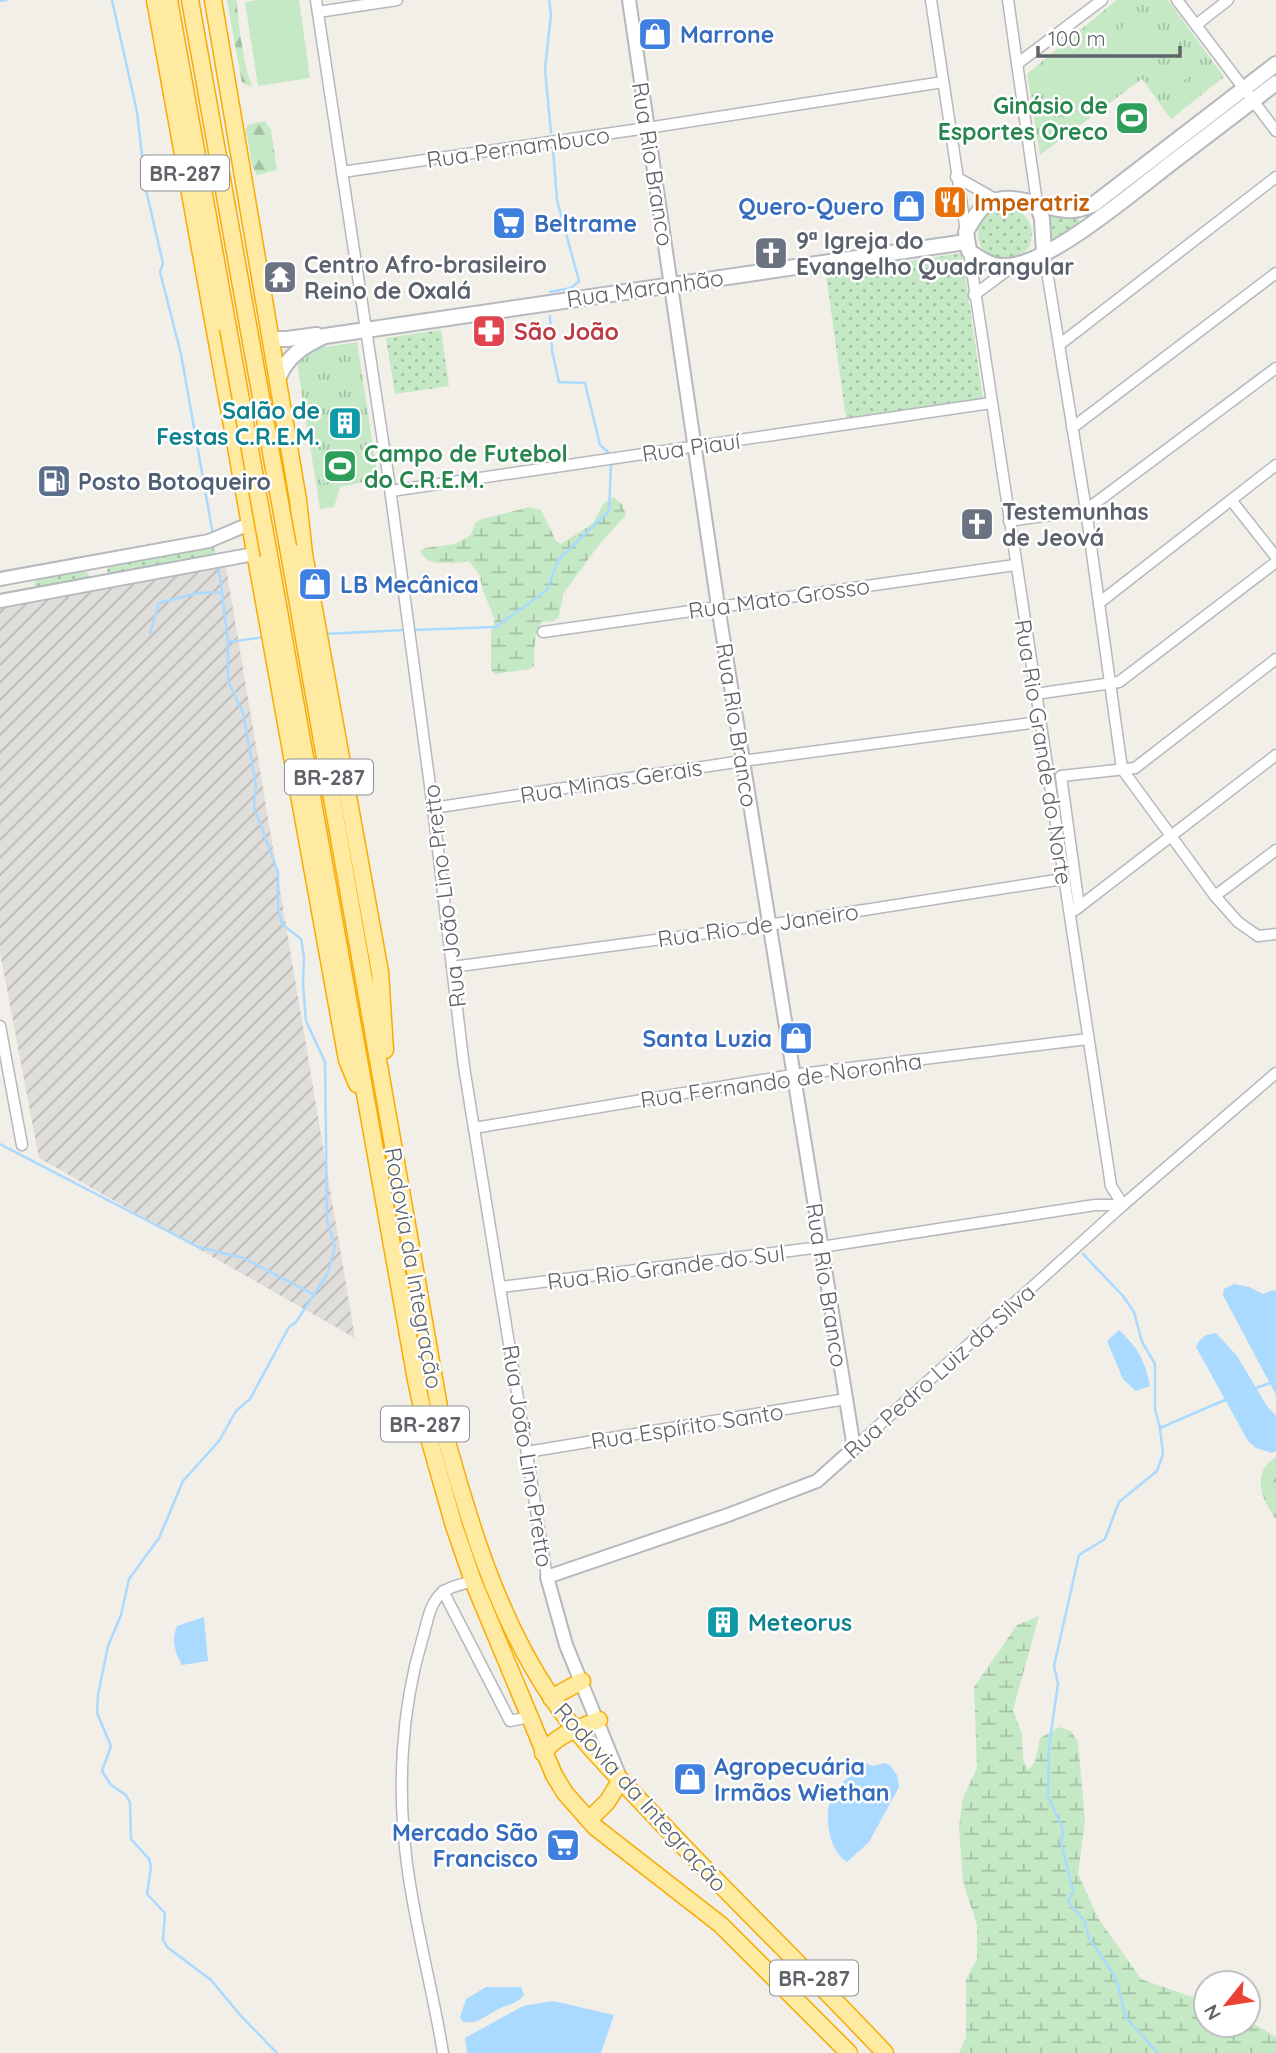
<svg xmlns="http://www.w3.org/2000/svg" width="1276" height="2053" font-family="Quicksand,sans-serif">
<style>
.industrial{fill:url(#industrial-furrows)}
.grass{fill:url(#grass-dots)}
.forest{fill:url(#forest-firs)}
.wetland{fill:url(#wetland-marsh)}
.park{fill:url(#park-tufts)}
.garden{fill:#c5e8c5}
.water{fill:#aadaff}
.lines{fill:none;stroke-linecap:round;stroke-linejoin:round}
.stream{stroke:#aadaff;stroke-width:2.5}
.minor-casing{stroke:#b5b8bc;stroke-width:13}
.tertiary-casing{stroke:#b5b8bc;stroke-width:16}
.secondary-casing{stroke:#b6babf;stroke-width:18}
.trunk-casing{stroke:#f9ab00;stroke-width:19}
.minor{stroke:#fff;stroke-width:10}
.tertiary{stroke:#fff;stroke-width:12}
.secondary{stroke:#fff;stroke-width:14}
.trunk{stroke:#feeaa1;stroke-width:16}
.trunk-bridge-casing{stroke:#f9ab00;stroke-width:19;stroke-linecap:butt}
.trunk-bridge{stroke:#feeaa1;stroke-width:16}
.labels{text-anchor:middle;dominant-baseline:central;stroke-width:5;stroke-linejoin:round;paint-order:stroke}
.shield{fill:#fff;stroke:#8f9295;stroke-width:2}
.shield-label{font-size:21px;font-weight:bold;fill:#5f6368}
.shop-label{font-size:23px;font-weight:bold;fill:#366cbe;stroke:#fff;text-anchor:start}
.leisure-label{font-size:23px;font-weight:bold;fill:#27864d;stroke:#fff;text-anchor:end}
.street-label{font-size:23px;fill:#5f6368;stroke:#fff}
.food-label{font-size:23px;font-weight:bold;fill:#c56008;stroke:#fff;text-anchor:start}
.worship-label{font-size:23px;font-weight:bold;fill:#5b616d;stroke:#fff;text-anchor:start}
.health-label{font-size:23px;font-weight:bold;fill:#be3a42;stroke:#fff;text-anchor:start}
.culture-label{font-size:23px;font-weight:bold;fill:#0d838f;stroke:#fff;text-anchor:end}
.service-label{font-size:23px;font-weight:bold;fill:#4e5e75;stroke:#fff;text-anchor:start}
</style>
<defs>
<pattern id="industrial-furrows" width="10" height="10" patternUnits="userSpaceOnUse" patternTransform="scale(1.75)"><rect width="10" height="10" fill="#e0deda"/><path d="M-1 1l2-2M0 10L10 0M9 11l2-2" fill="none" stroke="#b9b8b5"/></pattern>
<pattern id="grass-dots" width="8" height="8" patternUnits="userSpaceOnUse" patternTransform="scale(1.75)"><rect width="8" height="8" fill="#c5e8c5"/><path d="M2 2h.1M6 6h.1" fill="none" stroke="#a3c0a4" stroke-width="1.8" stroke-linecap="round"/></pattern>
<pattern id="forest-firs" width="22" height="20" patternUnits="userSpaceOnUse" patternTransform="scale(1.75)"><rect width="22" height="20" fill="#c5e8c5"/><path d="M5 1l3.5 6h-7zM16 11l3.5 6h-7z" fill="#a3c0a4"/></pattern>
<pattern id="wetland-marsh" width="20" height="14" patternUnits="userSpaceOnUse" patternTransform="scale(1.75)"><rect width="20" height="14" fill="#c5e8c5"/><path d="M1 5h8M5 5V1M11 12h8M15 12V8" fill="none" stroke="#a3c0a4"/></pattern>
<pattern id="park-tufts" width="24" height="20" patternUnits="userSpaceOnUse" patternTransform="scale(1.75)"><rect width="24" height="20" fill="#c5e8c5"/><path d="M3 7l-1-3M5 7V3M7 7l1-3M15 17l-1-3M17 17v-4M19 17l1-3" fill="none" stroke="#a3c0a4"/></pattern>
</defs>
<rect width="100%" height="100%" fill="#f1efe8"/>
<polygon class="industrial" points="226,567 355,1338 39,1158 0,953 0,608"/>
<g class="grass">
<circle cx="1005" cy="234" r="27"/>
<polygon points="1045,212 1080,215 1078,225 1050,242"/>
<polygon points="962,253 983,399 846,418 826,274"/>
<polygon points="441,330 449,386 395,394 386,338"/>
<polygon points="214,548 216,557 110,576 107,571 109,565"/>
<polygon points="78,571 87,572 89,576 86,581 37,590 34,585 36,579"/>
</g>
<g class="forest">
<path d="M 227,0 L 237,0 C 237,16 245,75 253,87 L 242,83 Z"/>
<path d="M 265,121 L 271,130 L 277,170 L 257,175 C 247,159 252,147 245,131 L 248,125 Z"/>
<path d="M 1276,1457 L 1276,1520 C 1262,1499 1250,1473 1276,1457 Z"/>
</g>
<g class="wetland">
<path d="M 613,497 L 622,504 L 626,515 L 598,546 L 563,594 L 559,617 L 554,621 L 542,622 C 534,633 534,651 534,666 L 530,669 L 495,674 L 491,670 L 491,632 L 495,620 L 483,591 L 480,576 L 469,561 C 464,563 439,564 433,562 C 427,561 423,556 420,551 L 425,548 L 455,544 L 471,535 L 475,523 L 479,520 L 529,507 L 541,510 L 556,541 L 561,544 L 593,523 L 604,503 Z"/>
<polygon points="1039,1616 1013,1710 1022,1734 1023,1759 1028,1770 1035,1762 1040,1738 1060,1727 1071,1731 1078,1742 1085,1821 1078,1874 1098,1918 1141,1979 1206,2002 1206,2025 1248,2025 1248,2020 1276,2037 1276,2053 959,2053 966,2037 966,1980 977,1959 977,1925 963,1882 959,1826 963,1798 977,1768 974,1687 1017,1625"/>
</g>
<g class="park">
<polygon points="1117,0 1168,0 1224,77 1171,119 1142,79 1040,155 1027,74"/>
<polygon points="357,342 378,479 340,487 334,507 320,509 297,363 313,349"/>
</g>
<g class="garden">
<polygon points="257,0 299,0 310,78 258,86 245,2"/>
<polygon points="1136,16 1157,42 1122,71 1102,45"/>
<polygon points="1092,42 1118,75 1068,115 1042,83"/>
<polygon points="1178,66 1187,78 1167,93 1158,82"/>
<polygon points="357,448 363,476 323,483 318,455"/>
</g>
<g class="water">
<polygon points="1234,1284 1249,1287 1263,1294 1273,1290 1276,1291 1276,1395 1223,1295 1224,1289"/>
<path d="M 1119,1330 C 1139,1349 1144,1359 1150,1386 L 1136,1391 L 1123,1379 L 1107,1341 Z"/>
<path d="M 1216,1333 L 1237,1356 L 1267,1406 L 1276,1416 L 1276,1451 L 1272,1453 L 1256,1448 L 1248,1441 L 1196,1347 C 1200,1337 1206,1334 1216,1333 Z"/>
<path d="M 204,1617 L 208,1661 L 182,1665 C 175,1653 171,1640 177,1626 Z"/>
<path d="M 861,1761 L 873,1766 L 884,1763 L 890,1765 L 897,1775 L 899,1787 L 869,1842 L 847,1862 C 827,1849 822,1809 835,1790 C 838,1785 844,1782 847,1778 C 852,1770 852,1765 861,1761 Z"/>
<path d="M 486,1987 L 521,1987 L 524,1995 C 517,2004 509,2004 499,2009 C 485,2015 478,2026 462,2021 L 460,2017 L 466,1999 Z"/>
<polygon points="553,2001 614,2015 601,2053 467,2053 465,2038 523,2006"/>
</g>
<g class="lines">
<g class="stream">
<polyline points="112,0 137,112 146,190 163,263 160,272 181,354 213,535"/>
<polyline points="549,0 551,14 545,69 551,133"/>
<polyline points="0,1 6,0"/>
<polyline points="550,292 571,288 579,281 557,200 553,149"/>
<polyline points="550,316 552,351 559,382 585,383 600,445 608,452"/>
<polyline points="218,566 222,590"/>
<polyline points="412,630 496,627 547,590 558,560 609,511 611,463"/>
<polyline points="150,633 159,603 198,593 222,592 228,642 228,681 243,713 256,786 254,807 278,872 278,908 282,924 301,939 304,957 303,985 306,1021 325,1062 327,1221 335,1246 328,1273 296,1322 289,1327 250,1399 236,1411 219,1441 183,1481 159,1538 129,1579 121,1615 108,1646 98,1695 97,1713 111,1746 102,1771 111,1785 126,1795 130,1803 131,1839 149,1859 151,1867 147,1894 165,1913 163,1939 167,1947 211,1980 241,2016 277,2053"/>
<polyline points="324,634 405,630"/>
<polyline points="228,642 265,637"/>
<polyline points="0,1144 198,1247 243,1258 315,1295"/>
<polyline points="1083,1254 1123,1296 1134,1312 1142,1342 1155,1364 1155,1409 1160,1428 1163,1454 1157,1471 1119,1502 1105,1539 1079,1555 1054,1666 1058,1684 1049,1746 1048,1796 1063,1830 1061,1842 1073,1891 1068,1902 1084,1920 1089,1938 1116,1978 1126,2018 1158,2053"/>
<polyline points="1253,1389 1276,1381"/>
<polyline points="1160,1428 1227,1399"/>
</g>
<g class="minor-casing">
<g id="minor">
<polyline points="316,0 389,481 433,808 464,1067 547,1577"/>
<polyline points="931,0 966,232"/>
<polyline points="1008,0 1037,203"/>
<polyline points="1177,0 1276,131"/>
<polyline points="318,12 397,0"/>
<polyline points="1196,25 1228,0"/>
<polyline points="1017,64 1102,0"/>
<polyline points="342,172 647,128 943,82"/>
<polyline points="956,177 997,200"/>
<polyline points="969,251 1111,1186 1123,1205"/>
<polyline points="1044,253 1086,510 1122,769 1215,896 1238,922 1258,936 1276,934"/>
<polyline points="974,295 1013,266"/>
<polyline points="1059,345 1276,177"/>
<polyline points="1072,428 1276,273"/>
<polyline points="391,491 991,403"/>
<polyline points="1231,500 1276,557"/>
<polyline points="1009,521 1086,510 1276,368"/>
<polyline points="1099,603 1276,465"/>
<polyline points="543,632 1015,565"/>
<polyline points="1035,694 1119,682 1276,562"/>
<polyline points="433,808 742,761 1039,722"/>
<polyline points="1215,896 1276,850"/>
<polyline points="1079,907 1061,776 1135,768 1276,659"/>
<polyline points="1075,910 1276,755"/>
<polyline points="452,967 768,925 1063,879"/>
<polyline points="0,1026 22,1145"/>
<polyline points="474,1128 792,1075 1088,1039"/>
<polyline points="501,1287 821,1247 1095,1205 1123,1205"/>
<polyline points="854,1448 1123,1205 1276,1073"/>
<polyline points="527,1452 846,1399"/>
<polyline points="443,1591 510,1721 529,1717"/>
<path d="M 443,2053 C 433,1990 415,1927 407,1864 C 397,1790 401,1711 422,1640 C 427,1625 429,1602 443,1592 C 450,1586 464,1584 473,1581"/>
</g>
</g>
<g class="tertiary-casing">
<g id="tertiary">
<polyline points="0,579 209,541 249,524"/>
<polyline points="0,601 254,554"/>
<polyline points="619,1775 566,1645 547,1577 728,1515 817,1481 854,1448 718,606 629,0"/>
</g>
</g>
<g class="secondary-casing">
<g id="secondary">
<path d="M 1276,64 L 1094,204 C 1085,208 1077,211 1067,210 C 1042,209 1010,189 986,205 C 977,211 971,223 966,232 L 969,251 C 979,258 990,266 1003,266 C 1044,269 1136,190 1170,164 C 1205,137 1241,110 1276,83"/>
<polyline points="1037,203 1042,219 1044,253"/>
<polyline points="271,339 287,339 317,335"/>
<path d="M 278,379 C 287,356 303,346 325,336 L 966,242"/>
</g>
</g>
<g class="trunk-casing">
<g id="trunk">
<polyline points="155,0 347,1060 357,1084"/>
<polyline points="169,0 228,328"/>
<polyline points="190,0 248,325"/>
<polyline points="213,0 298,500 304,554 380,972 385,1050"/>
<path d="M 288,547 L 442,1424 C 468,1518 496,1616 552,1698 C 579,1739 615,1774 649,1810 C 726,1893 808,1971 885,2053"/>
<polyline points="269,555 416,1380 427,1431 454,1526 473,1581 554,1775 565,1793 595,1827 721,1925 849,2053"/>
<polyline points="551,1698 582,1681"/>
<path d="M 543,1753 C 558,1734 577,1729 599,1720"/>
<polyline points="589,1820 607,1802 621,1780"/>
</g>
</g>
<use href="#minor" class="minor"/>
<use href="#tertiary" class="tertiary"/>
<use href="#secondary" class="secondary"/>
<use href="#trunk" class="trunk"/>
<g class="trunk-bridge-casing">
<g id="trunk-bridge">
<polyline points="248,325 288,547"/>
<polyline points="228,328 269,555"/>
</g>
</g>
<use href="#trunk-bridge" class="trunk-bridge"/>
</g>
<defs>
<g id="shop-square" transform="scale(1.75)"><rect x="-9" y="-9" width="18" height="18" rx="4" fill="#3f7fe0" stroke="#fff"/><path d="M-5-2.5h2.3a2.7 3.5 0 0 1 5.4 0H5L5.5 6h-11ZM-1.5-2.5h3a1.5 2.3 0 0 0-3 0Z" fill="#fff"/></g>
<g id="stadium-square" transform="scale(1.75)"><rect x="-9" y="-9" width="18" height="18" rx="4" fill="#2e9e5b" stroke="#fff"/><path d="M0-5a6.5 5 0 1 0 0 10a6.5 5 0 1 0 0-10ZM-3.5-1.8h7v3.6h-7Z" fill="#fff"/></g>
<g id="restaurant-square" transform="scale(1.75)"><rect x="-9" y="-9" width="18" height="18" rx="4" fill="#e8710a" stroke="#fff"/><path d="M-5-6h1v4h1v-4h1v4h1v-4h1v5L-1.5 .5V6h-2V.5L-5-1ZM5-6V6H3V1.5H1.5Q1.5-4 5-6Z" fill="#fff"/></g>
<g id="supermarket-square" transform="scale(1.75)"><rect x="-9" y="-9" width="18" height="18" rx="4" fill="#3f7fe0" stroke="#fff"/><path d="M-6-5.5h2.5l.6 2H6L4.5 2H-2.5L-4.4-4H-6ZM-1.5 3.2a1.3 1.3 0 1 0 .1 0ZM3 3.2a1.3 1.3 0 1 0 .1 0Z" fill="#fff"/></g>
<g id="church-square" transform="scale(1.75)"><rect x="-9" y="-9" width="18" height="18" rx="4" fill="#6b7280" stroke="#fff"/><path d="M-1.2-6h2.4v3.5h3.3v2.4h-3.3V6h-2.4V-.1h-3.3v-2.4h3.3Z" fill="#fff"/></g>
<g id="temple-square" transform="scale(1.75)"><rect x="-9" y="-9" width="18" height="18" rx="4" fill="#6b7280" stroke="#fff"/><path d="M0-6L5-2H3V0L6.5 2.5H4V6H1.5V3h-3V6H-4V2.5H-6.5L-3 0V-2H-5Z" fill="#fff"/></g>
<g id="pharmacy-square" transform="scale(1.75)"><rect x="-9" y="-9" width="18" height="18" rx="4" fill="#e0444e" stroke="#fff"/><path d="M-2-6h4v4h4v4h-4v4h-4v-4h-4v-4h4Z" fill="#fff"/></g>
<g id="building-square" transform="scale(1.75)"><rect x="-9" y="-9" width="18" height="18" rx="4" fill="#0f9aa8" stroke="#fff"/><path d="M-4-6H4V6H1V3H-1V6H-4ZM-2.5-4.3h1.7v1.8h-1.7ZM.8-4.3h1.7v1.8H.8ZM-2.5-1h1.7V.8h-1.7ZM.8-1h1.7V.8H.8Z" fill="#fff"/></g>
<g id="fuel-square" transform="scale(1.75)"><rect x="-9" y="-9" width="18" height="18" rx="4" fill="#5c6f8a" stroke="#fff"/><path d="M-5.5-6h7V0h2V4h1.3V-2.5L3-4.5l.8-.8L6-3V5H2.5V1h-1V6h-7ZM-4.2-4.7v3.2H.2V-4.7Z" fill="#fff"/></g>
</defs>
<g fill-rule="evenodd">
<use href="#shop-square" x="655" y="34"/>
<use href="#stadium-square" x="1132" y="118"/>
<use href="#restaurant-square" x="950" y="202"/>
<use href="#shop-square" x="909" y="206"/>
<use href="#supermarket-square" x="509" y="223"/>
<use href="#church-square" x="771" y="253"/>
<use href="#temple-square" x="280" y="277"/>
<use href="#pharmacy-square" x="489" y="331"/>
<use href="#building-square" x="345" y="423"/>
<use href="#stadium-square" x="340" y="466"/>
<use href="#fuel-square" x="54" y="481"/>
<use href="#church-square" x="977" y="524"/>
<use href="#shop-square" x="315" y="584"/>
<use href="#shop-square" x="796" y="1038"/>
<use href="#building-square" x="723" y="1622"/>
<use href="#shop-square" x="690" y="1779"/>
<use href="#supermarket-square" x="563" y="1845"/>
</g>
<g class="labels">
<g class="shield">
<rect x="141" y="155.5" width="88" height="35" rx="5"/>
<rect x="285" y="759.5" width="88" height="35" rx="5"/>
<rect x="381" y="1406.5" width="88" height="35" rx="5"/>
<rect x="770" y="1960.5" width="88" height="35" rx="5"/>
</g>
<g class="shield-label">
<text x="185" y="173">BR-287</text>
<text x="329" y="777">BR-287</text>
<text x="425" y="1424">BR-287</text>
<text x="814" y="1978">BR-287</text>
</g>
<g class="shop-label">
<text x="680" y="34">Marrone</text>
<text x="884" y="206" text-anchor="end">Quero-Quero</text>
<text x="534" y="223">Beltrame</text>
<text x="340" y="584">LB Mecânica</text>
<text x="772" y="1038" text-anchor="end">Santa Luzia</text>
<text x="714" y="1766">Agropecuária<tspan x="714" dy="26">Irmãos Wiethan</tspan></text>
<text x="538" y="1832" text-anchor="end">Mercado São<tspan x="538" dy="26">Francisco</tspan></text>
</g>
<g class="leisure-label">
<text x="1108" y="105">Ginásio de<tspan x="1108" dy="26">Esportes Oreco</tspan></text>
<text x="364" y="453" text-anchor="start">Campo de Futebol<tspan x="364" dy="26">do C.R.E.M.</tspan></text>
</g>
<g class="street-label">
<text transform="translate(518 147) rotate(-8)">Rua Pernambuco</text>
<text transform="translate(653 164) rotate(81)">Rua Rio Branco</text>
<text transform="translate(645 288) rotate(-8)">Rua Maranhão</text>
<text transform="translate(691 447) rotate(-8)">Rua Piauí</text>
<text transform="translate(779 598) rotate(-8)">Rua Mato Grosso</text>
<text transform="translate(737 725) rotate(81)">Rua Rio Branco</text>
<text transform="translate(1044 752) rotate(81)">Rua Rio Grande do Norte</text>
<text transform="translate(611 781) rotate(-9)">Rua Minas Gerais</text>
<text transform="translate(444 896) rotate(-97)">Rua João Lino Pretto</text>
<text transform="translate(758 925) rotate(-8)">Rua Rio de Janeiro</text>
<text transform="translate(781 1080) rotate(-8)">Rua Fernando de Noronha</text>
<text transform="translate(666 1267) rotate(-7)">Rua Rio Grande do Sul</text>
<text transform="translate(414 1268) rotate(80)">Rodovia da Integração</text>
<text transform="translate(827 1285) rotate(81)">Rua Rio Branco</text>
<text transform="translate(939 1371) rotate(-42)">Rua Pedro Luiz da Silva</text>
<text transform="translate(687 1426) rotate(-9)">Rua Espírito Santo</text>
<text transform="translate(528 1456) rotate(81)">Rua João Lino Pretto</text>
<text transform="translate(641 1797) rotate(48)">Rodovia da Integração</text>
</g>
<g class="food-label">
<text x="974" y="202">Imperatriz</text>
</g>
<g class="worship-label">
<text x="796" y="240">9ª Igreja do<tspan x="796" dy="26">Evangelho Quadrangular</tspan></text>
<text x="304" y="264">Centro Afro-brasileiro<tspan x="304" dy="26">Reino de Oxalá</tspan></text>
<text x="1002" y="511">Testemunhas<tspan x="1002" dy="26">de Jeová</tspan></text>
</g>
<g class="health-label">
<text x="514" y="331">São João</text>
</g>
<g class="culture-label">
<text x="320" y="410">Salão de<tspan x="320" dy="26">Festas C.R.E.M.</tspan></text>
<text x="748" y="1622" text-anchor="start">Meteorus</text>
</g>
<g class="service-label">
<text x="78" y="481">Posto Botoqueiro</text>
</g>
</g>
<g transform="translate(1227 2004) rotate(240)"><circle r="33" fill="#ffffff" stroke="#bfc1c3" stroke-width="2"/>
<path d="M0-5L12 26L0 18L-12 26Z" fill="#ea4335"/>
<text y="-10" font-size="19" font-weight="bold" text-anchor="middle" fill="#5f6368">N</text>
</g>
<path d="M1038 46v10h142v-10" fill="none" stroke="#5f6368" stroke-width="3.5"/>
<text x="1048" y="46" font-size="21" fill="#5f6368" stroke="#ffffff" stroke-width="5" paint-order="stroke">100 m</text>
</svg>
